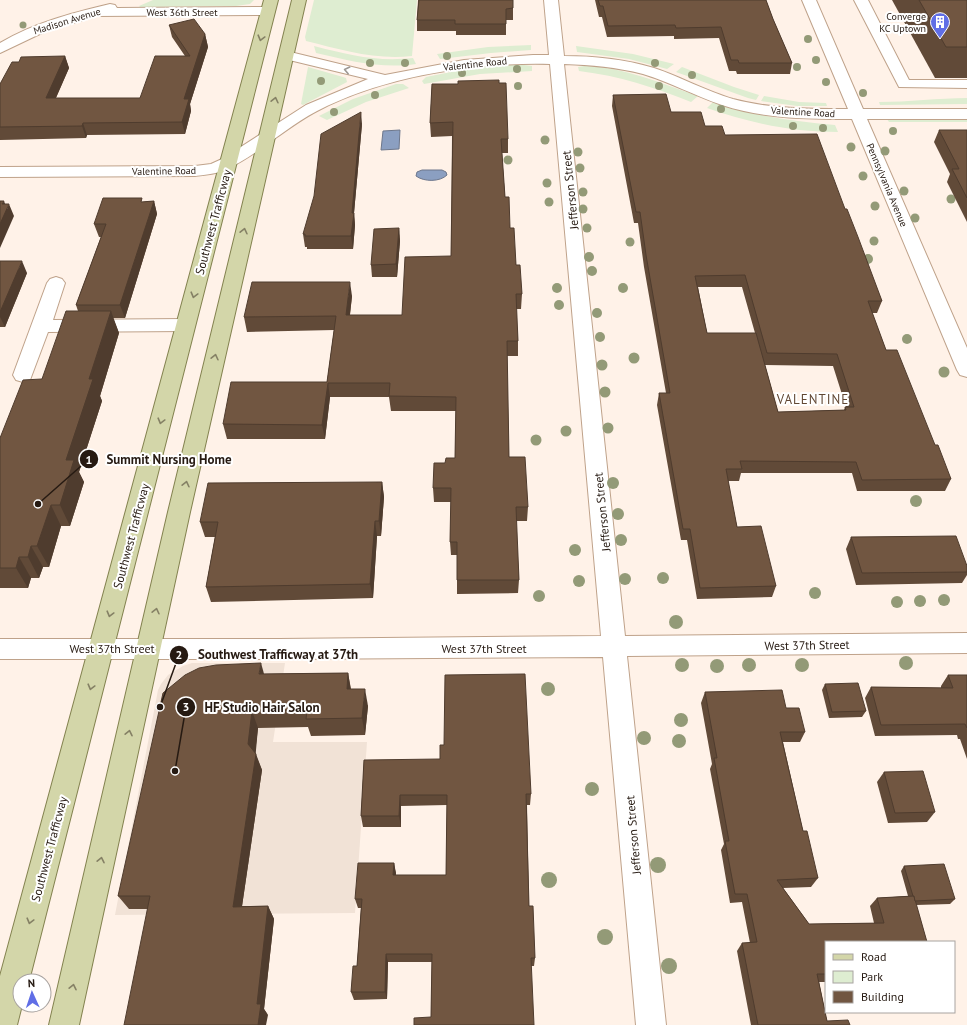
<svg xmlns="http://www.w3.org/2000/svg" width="967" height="1025" font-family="'PT Sans',sans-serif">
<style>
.built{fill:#f1e2d6}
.green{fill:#deedd1}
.water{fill:#8b9fc1;stroke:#6d778c}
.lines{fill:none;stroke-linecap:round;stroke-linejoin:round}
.minor-casing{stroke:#bfa28a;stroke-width:2}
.major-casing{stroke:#83824f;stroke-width:2}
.minor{fill:#fff;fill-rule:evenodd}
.major{fill:#d3d6a9;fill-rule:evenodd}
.tree{fill:#939a77}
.wall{fill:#614a38;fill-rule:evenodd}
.shaded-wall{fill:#4f3c2e}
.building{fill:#715641;stroke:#4f3c2e;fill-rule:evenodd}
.oneway{stroke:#858165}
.oneway2{stroke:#9d9894}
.labels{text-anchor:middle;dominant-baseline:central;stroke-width:4;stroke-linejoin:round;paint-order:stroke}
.far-street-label{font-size:10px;fill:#261a12;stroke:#fff}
.far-poi-label{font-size:10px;fill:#261a12;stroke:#fff;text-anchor:end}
.street-label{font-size:12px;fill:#261a12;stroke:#fff}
.neighbourhood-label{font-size:13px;letter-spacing:1px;fill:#614733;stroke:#fff}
.leader{fill:none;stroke:#261a12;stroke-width:1.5}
.callout-dot{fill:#261a12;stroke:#fff;stroke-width:1.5}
.mark-label{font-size:12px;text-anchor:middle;font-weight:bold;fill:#fff}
.callout-label{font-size:13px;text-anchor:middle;font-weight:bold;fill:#261a12;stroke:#fff;stroke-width:4;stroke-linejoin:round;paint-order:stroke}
</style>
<rect width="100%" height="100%" fill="#fff2e8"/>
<polygon class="built" points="192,663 285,663 273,742 367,742 355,913 115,915 158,690 161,684 168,675 183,666"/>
<g class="green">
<polygon points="153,0 254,0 250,4 236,6 140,7 139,6"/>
<path d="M 314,0 L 417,0 L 412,56 C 375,60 342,50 306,41 L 305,37 Z"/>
<polygon points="531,45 531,50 491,53 440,59 437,54 488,47"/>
<path d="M 314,46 C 349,55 377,62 413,58 L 416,64 C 382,69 350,61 316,53 Z"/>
<polygon points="576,46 633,54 674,64 667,69 629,59 577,52"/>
<polygon points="516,64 532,66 532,71 480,74 424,84 422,81 426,77 466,69"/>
<path d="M 584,66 C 624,67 660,83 698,96 L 691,102 C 653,87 620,76 579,71 L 578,67 Z"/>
<polygon points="308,67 343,77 346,78 347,82 303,105 301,104"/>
<polygon points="682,67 734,87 759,95 756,100 748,98 676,72"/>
<polygon points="396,84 403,84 409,88 366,102 327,120 319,116 353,99"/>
<polygon points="764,96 799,102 826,103 827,106 797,106 761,101"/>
<path d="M 967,98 L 967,104 L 880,105 L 879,102 C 909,102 938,98 967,98 Z"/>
<path d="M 713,102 C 753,116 793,121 835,125 L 838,132 C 793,132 749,123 707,108 Z"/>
<polygon points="887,119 967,119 967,122 889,122"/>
</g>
<g class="water">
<polygon points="400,130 399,149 381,150 383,131"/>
<path d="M 422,170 L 442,170 L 446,172 L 447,175 C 440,182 424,182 416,176 L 417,172 Z"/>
</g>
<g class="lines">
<g class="minor-casing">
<g id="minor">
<path d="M 544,0 L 558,0 L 564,56 C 594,56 624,59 654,68 C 681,77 706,91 733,99 C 770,109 810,109 848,109 L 802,0 L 816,0 L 863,109 L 967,109 L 967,119 L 867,119 L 967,348 L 967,377 L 960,375 L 957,370 L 852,119 C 809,119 764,119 722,105 C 695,96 670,82 643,74 C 616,67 592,65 564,64 L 625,636 L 967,633 L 967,653 L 627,656 L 666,1025 L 636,1025 L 603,657 L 279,659 L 0,659 L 0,639 L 279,639 L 601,636 L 550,64 C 475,62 384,76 317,111 C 284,128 256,157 222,171 C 214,174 204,175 195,176 L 0,177 L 0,167 L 195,166 L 211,164 L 222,159 L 306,105 L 368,79 L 281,58 L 279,55 L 281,52 L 286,51 L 385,75 L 464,60 L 533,55 L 549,55 Z"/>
<polygon points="854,0 868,0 909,80 967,80 967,88 899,87"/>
<path d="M 110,4 L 115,5 L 117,8 L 268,7 L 273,8 L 275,11 L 273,14 L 268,15 L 96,16 L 44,32 L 0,53 L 0,43 C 33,23 72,13 110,4 Z"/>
<polygon points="56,277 62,279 65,283 53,320 186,319 193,321 195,325 193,329 186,331 48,332 30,380 23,382 16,380 13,375 47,283 50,279"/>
</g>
</g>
<g class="major-casing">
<g id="major">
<polygon points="264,0 278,0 29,981 20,981 20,1005 22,1005 17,1025 0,1025 0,976"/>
<polygon points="292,0 306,0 190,512 79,1025 49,1025 168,512"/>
</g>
</g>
<use href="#minor" class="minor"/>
<use href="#major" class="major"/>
</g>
<g class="tree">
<circle cx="23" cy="25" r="3.5"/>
<circle cx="808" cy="39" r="4"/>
<circle cx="447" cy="56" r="4"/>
<circle cx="816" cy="60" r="4"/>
<circle cx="370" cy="63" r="4"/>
<circle cx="405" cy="63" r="4"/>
<circle cx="655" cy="63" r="4"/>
<circle cx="797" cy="67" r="4"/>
<circle cx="517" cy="69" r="4"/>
<circle cx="462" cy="73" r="4"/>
<circle cx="692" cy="75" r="4"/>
<circle cx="321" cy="81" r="4"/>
<circle cx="826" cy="82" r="4"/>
<circle cx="518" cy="86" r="4"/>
<circle cx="659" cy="86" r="4"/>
<circle cx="863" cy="93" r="4"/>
<circle cx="375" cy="95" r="4"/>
<circle cx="721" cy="109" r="4"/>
<circle cx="334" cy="112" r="4"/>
<circle cx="793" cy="126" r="4"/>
<circle cx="823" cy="128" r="4"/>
<circle cx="893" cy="131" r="4"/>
<circle cx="545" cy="140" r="4.5"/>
<circle cx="851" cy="147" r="4.5"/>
<circle cx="885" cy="151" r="4.5"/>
<circle cx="578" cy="152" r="4.5"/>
<circle cx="508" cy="160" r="4.5"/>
<circle cx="580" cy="168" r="4.5"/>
<circle cx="863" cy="176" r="4.5"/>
<circle cx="547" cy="183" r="4.5"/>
<circle cx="904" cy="191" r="4.5"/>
<circle cx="583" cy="192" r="4.5"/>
<circle cx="951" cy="199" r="4.5"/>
<circle cx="549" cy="202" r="4.5"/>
<circle cx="875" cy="206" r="4.5"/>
<circle cx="583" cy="209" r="4.5"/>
<circle cx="915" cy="218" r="4.5"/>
<circle cx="587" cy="228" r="4.5"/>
<circle cx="874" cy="241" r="4.5"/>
<circle cx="630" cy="242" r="4.5"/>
<circle cx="589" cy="257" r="5"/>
<circle cx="868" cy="259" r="5"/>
<circle cx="592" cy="271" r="5"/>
<circle cx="557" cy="288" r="5"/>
<circle cx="623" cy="288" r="5"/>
<circle cx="559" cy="305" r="5"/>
<circle cx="597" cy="313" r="5"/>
<circle cx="600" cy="337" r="5"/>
<circle cx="907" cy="339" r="5"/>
<circle cx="634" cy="358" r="5.5"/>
<circle cx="602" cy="365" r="5.5"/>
<circle cx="944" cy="372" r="5.5"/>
<circle cx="605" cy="392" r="5.5"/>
<circle cx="608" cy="428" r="5.5"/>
<circle cx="566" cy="431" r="5.5"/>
<circle cx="536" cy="440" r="5.5"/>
<circle cx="613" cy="483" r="6"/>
<circle cx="916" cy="501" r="6"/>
<circle cx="618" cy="514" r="6"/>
<circle cx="621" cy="540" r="6"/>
<circle cx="575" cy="550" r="6"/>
<circle cx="663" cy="578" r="6"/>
<circle cx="625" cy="579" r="6"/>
<circle cx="579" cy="581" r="6"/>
<circle cx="815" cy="593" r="6"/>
<circle cx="539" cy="596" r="6"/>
<circle cx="944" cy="600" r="6"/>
<circle cx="920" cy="601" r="6"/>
<circle cx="897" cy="602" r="6"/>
<circle cx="676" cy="622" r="7"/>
<circle cx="906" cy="663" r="7"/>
<circle cx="682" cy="665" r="7"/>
<circle cx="749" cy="665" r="7"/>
<circle cx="802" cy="665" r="7"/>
<circle cx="717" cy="666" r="7"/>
<circle cx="548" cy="689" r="7"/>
<circle cx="681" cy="720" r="7"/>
<circle cx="644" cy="738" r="7"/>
<circle cx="679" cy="741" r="7"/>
<circle cx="592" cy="789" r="7"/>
<circle cx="658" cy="865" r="8"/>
<circle cx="549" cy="880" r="8"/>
<circle cx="605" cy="937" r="8"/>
<circle cx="669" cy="966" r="8"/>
</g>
<g class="wall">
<polygon points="418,0 513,8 513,20 506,20 506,35 456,35 456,31 417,31 417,20"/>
<polygon points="595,0 766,0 773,19 792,63 790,74 737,74 736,71 729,71 719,38 674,39 674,36 607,37 602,17 599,17"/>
<polygon points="892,0 967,0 967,78 935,78"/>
<polygon points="169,25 205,34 208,47 190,104 191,111 185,134 87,135 86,138 0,140 0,84 19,62 65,56 69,68 56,98 140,98 185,56 172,37"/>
<polygon points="432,84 508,139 508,153 502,153 505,197 516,265 522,294 521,309 516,309 518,341 518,356 507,356 509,457 528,507 527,521 516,521 519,580 518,593 457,594 457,555 451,555 450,542 451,502 434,502 433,488 445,463 455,458 456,411 391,411 389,397 330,397 325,439 227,439 223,424 327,382 334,330 247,332 244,317 352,296 350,315 402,315 451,256 452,136 431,137 430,123"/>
<path d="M 613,95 L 671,112 L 725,135 L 845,209 L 882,301 L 877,313 L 872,313 L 886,350 L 935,445 L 951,479 L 945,491 L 857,491 L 852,473 L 741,473 L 739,481 L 728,481 L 737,527 L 776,586 L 772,597 L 697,599 L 687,540 L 681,540 L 657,405 L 659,393 L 666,393 L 644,267 L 638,223 L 634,223 L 612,106 ZM 698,287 L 742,287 L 755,333 L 707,333 ZM 765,365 L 833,366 L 846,407 L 845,407 L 844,410 L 778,412 Z"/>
<polygon points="362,124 354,213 355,225 353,249 307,249 307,247 305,247 303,234"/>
<polygon points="939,130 967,130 967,222 947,182 950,174 934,142"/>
<polygon points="154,201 157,214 125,318 113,318 119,333 100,396 102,401 79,472 84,482 70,526 61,526 49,567 43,567 39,578 31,578 28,588 0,588 0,438 42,379 78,311 76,305 101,237 99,237 94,224 143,202"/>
<polygon points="399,228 400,241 397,277 372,277 371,265"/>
<polygon points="0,261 27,273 5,327 0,327"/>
<polygon points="382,482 384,497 381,536 377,536 373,598 211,602 206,587 215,537 205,537 200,522"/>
<polygon points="851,537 967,566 967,575 962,583 856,585 846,549"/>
<polygon points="348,673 351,689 368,706 365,735 311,736 308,727 258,728 255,753 262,770 242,906 268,906 274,919 264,1009 268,1015 147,909 129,909 118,896 264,674"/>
<polygon points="948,675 967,675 967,759 960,739 958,739 957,735 875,736 865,698 871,687 941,688 941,686"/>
<polygon points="825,684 866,711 862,717 829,718 822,690"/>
<polygon points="705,692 786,708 805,732 800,742 783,742 803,831 818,878 811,887 783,888 809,924 874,923 870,906 877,898 908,896 901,871 904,866 955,899 950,904 916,905 927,942 826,942 826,982 819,982 827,1021 850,1025 751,1025 737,951 742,943 750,943 742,902 730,903 721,850 724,844 710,769 712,764 701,703"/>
<polygon points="364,760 531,794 530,805 527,805 529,906 535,958 534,966 531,966 431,1017 432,962 388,962 387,999 354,1000 351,992 357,966 361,908 358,908 355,899 394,863 396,875 446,875 447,805 401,806 401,827 363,827 361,816"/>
<polygon points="884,772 935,812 927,822 888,823 877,782"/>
</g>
<g class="shaded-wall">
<polygon points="205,34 208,47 190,104 191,111 185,134 182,122 184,99"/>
<polygon points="65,56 69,68 50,111 46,98"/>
<polygon points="361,112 362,124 354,213 355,225 353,249 351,236 352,213"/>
<polygon points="83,123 87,135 86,138 82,126"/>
<polygon points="4,201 7,209 9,204 14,216 0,248 0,224 2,204"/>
<polygon points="154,201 157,214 125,318 120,305"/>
<polygon points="399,228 400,241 397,277 396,264"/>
<polygon points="22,261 27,273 5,327 0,317 0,312"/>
<polygon points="350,282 352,296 348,330 346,315"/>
<polygon points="111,311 119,333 100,396 102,401 79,472 84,482 70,526 60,505 66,460 89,379"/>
<polygon points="328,383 330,397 325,439 322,425"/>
<polygon points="382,482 384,497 381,536 379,521"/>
<polygon points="51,505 61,526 49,567 37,546"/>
<polygon points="375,521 377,536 373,598 370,584"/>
<polygon points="31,546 43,567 39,578 28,557"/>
<polygon points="19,557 31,578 28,588 16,568"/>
<polygon points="261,663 266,681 259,674"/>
<polygon points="348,673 351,691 347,689"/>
<polygon points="365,689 368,706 365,735 362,718"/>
<polygon points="252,711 258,728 255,761 248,744"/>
<polygon points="256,754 262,770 240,920 233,907"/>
<polygon points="400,795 401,806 401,827 399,816"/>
<polygon points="394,863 396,873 395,885 393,875"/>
<polygon points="268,906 274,919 264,1009 268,1015 266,1025 258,1025 257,1004"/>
<polygon points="386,954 388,962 387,999 385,992"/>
</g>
<g class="building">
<polygon points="419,0 513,0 513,8 506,9 506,24 455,24 455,20 417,20"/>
<polygon points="598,0 766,0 773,19 792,63 739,63 738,60 731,60 721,27 676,28 675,25 608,26 603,6 600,6"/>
<polygon points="919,0 967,0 967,47 946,47"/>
<polygon points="194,19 205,34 184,99 189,99 182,122 83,123 82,126 0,127 0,84 12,62 19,62 21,57 65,56 46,98 140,98 155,56 190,56 169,25"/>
<polygon points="499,80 499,83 506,83 508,139 501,139 505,197 509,197 510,228 514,228 516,265 520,265 522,294 516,294 518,341 507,341 509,457 525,457 528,507 516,507 519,580 457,580 457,542 450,542 451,488 433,488 434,463 445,463 446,458 455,458 456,397 389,396 390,383 328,383 322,425 223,424 231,382 327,382 336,316 244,317 252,282 350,282 346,315 402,315 405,257 451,256 453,122 430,123 432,84 458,84 458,81"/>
<path d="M 666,94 L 671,112 L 701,112 L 705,126 L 722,126 L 725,135 L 817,134 L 845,209 L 847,209 L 858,237 L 882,301 L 868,301 L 886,350 L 897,350 L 935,445 L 938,445 L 951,479 L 862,480 L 856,462 L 740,461 L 742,469 L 726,469 L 737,527 L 761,526 L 776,586 L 700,588 L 690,529 L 683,529 L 659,393 L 670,393 L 646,255 L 640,212 L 636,212 L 613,95 ZM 745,275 L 767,353 L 837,354 L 854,407 L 845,407 L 846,410 L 778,412 L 756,333 L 707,333 L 695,276 Z"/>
<polygon points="361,112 352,213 354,213 351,236 305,236 305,234 303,234 314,196 321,134"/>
<polygon points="939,130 967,130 967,198 952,169 959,169"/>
<polygon points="103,198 142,198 141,202 154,201 120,305 76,305 106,224 94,224"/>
<polygon points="0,201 4,201 2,204 9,204 0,224"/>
<polygon points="399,228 396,264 371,265 374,229"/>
<polygon points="0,261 22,261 0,312"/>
<polygon points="66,311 111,311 89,379 93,379 66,460 74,460 60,505 51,505 37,546 31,546 28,557 19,557 16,568 0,568 0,438 23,380 42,379"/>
<polygon points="382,482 379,521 375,521 370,584 206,587 218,522 200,522 208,483"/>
<polygon points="956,536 967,566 967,572 862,573 851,537"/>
<polygon points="261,663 259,674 348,673 347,689 365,689 362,718 306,719 307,710 252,711 248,744 256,754 233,907 268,906 257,1004 261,1004 258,1025 124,1025 150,896 118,896 163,693 185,675 199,668 216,665"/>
<polygon points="525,674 531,794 526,794 529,906 533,906 535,958 531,958 534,1025 414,1025 414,1018 431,1017 432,954 386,954 385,992 351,992 353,966 357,966 362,899 355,899 358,863 394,863 393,875 446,875 447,795 400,795 399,816 361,816 364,760 440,759 440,745 444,745 445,675"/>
<polygon points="948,675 967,675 967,728 965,724 881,725 871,687 953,688"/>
<polygon points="858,683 866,711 832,712 825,684"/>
<polygon points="782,690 786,708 799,708 805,732 780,732 803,831 807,831 818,878 777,880 809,924 884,923 877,898 914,896 927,942 826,942 826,974 817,974 827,1021 848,1020 850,1025 758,1025 742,943 757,942 747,894 735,894 725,841 729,841 714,758 717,758 705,692"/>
<polygon points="923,771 935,812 895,813 884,772"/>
<polygon points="944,864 955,899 915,901 914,896 913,896 904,866"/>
</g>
<defs><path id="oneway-chevron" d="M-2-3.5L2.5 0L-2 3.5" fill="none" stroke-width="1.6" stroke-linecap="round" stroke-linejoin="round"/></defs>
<g class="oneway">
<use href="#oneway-chevron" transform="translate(261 38) rotate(105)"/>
<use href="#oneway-chevron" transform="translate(275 100) rotate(-77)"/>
<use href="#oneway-chevron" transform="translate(244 231) rotate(-77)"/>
<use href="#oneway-chevron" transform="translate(194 295) rotate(105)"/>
<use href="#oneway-chevron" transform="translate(215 357) rotate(-77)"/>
<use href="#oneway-chevron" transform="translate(161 421) rotate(105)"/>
<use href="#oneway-chevron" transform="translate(186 484) rotate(-77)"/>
<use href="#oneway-chevron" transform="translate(156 611) rotate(-77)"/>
<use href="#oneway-chevron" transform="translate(110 614) rotate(105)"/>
<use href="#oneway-chevron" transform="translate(91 687) rotate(105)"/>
<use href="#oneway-chevron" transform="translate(129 733) rotate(-78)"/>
<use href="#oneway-chevron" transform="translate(101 860) rotate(-78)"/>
<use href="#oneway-chevron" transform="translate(30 921) rotate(105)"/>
<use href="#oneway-chevron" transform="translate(73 987) rotate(-78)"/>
</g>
<use class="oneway2" href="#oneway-chevron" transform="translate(347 70) rotate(-167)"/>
<defs>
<g id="building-pin" transform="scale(1)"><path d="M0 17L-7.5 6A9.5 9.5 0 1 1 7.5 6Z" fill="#606ee6" stroke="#fff"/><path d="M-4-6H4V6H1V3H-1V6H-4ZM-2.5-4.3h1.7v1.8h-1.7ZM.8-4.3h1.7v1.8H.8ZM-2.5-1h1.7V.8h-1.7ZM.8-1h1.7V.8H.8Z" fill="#fff"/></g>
</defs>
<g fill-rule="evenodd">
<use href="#building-pin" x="940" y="22"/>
</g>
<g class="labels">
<g class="far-street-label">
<text x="182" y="12">West 36th Street</text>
<text transform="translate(67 21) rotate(-17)">Madison Avenue</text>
<text transform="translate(475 64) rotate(-6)">Valentine Road</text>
<text transform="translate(803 112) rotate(3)">Valentine Road</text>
<text transform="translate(164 171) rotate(-1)">Valentine Road</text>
<text transform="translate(887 185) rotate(67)">Pennsylvania Avenue</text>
</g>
<g class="far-poi-label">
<text x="926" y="16">Converge<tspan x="926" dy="12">KC Uptown</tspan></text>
</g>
<g class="street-label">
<text transform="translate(570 190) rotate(-96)">Jefferson Street</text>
<text transform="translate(213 222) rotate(-75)">Southwest Trafficway</text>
<text transform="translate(602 512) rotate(-96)">Jefferson Street</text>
<text transform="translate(131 536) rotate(-75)">Southwest Trafficway</text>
<text transform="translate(807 645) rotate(-1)">West 37th Street</text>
<text x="112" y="648">West 37th Street</text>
<text x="484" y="648">West 37th Street</text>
<text transform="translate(633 835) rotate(-95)">Jefferson Street</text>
<text transform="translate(49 849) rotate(-75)">Southwest Trafficway</text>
</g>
<g class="neighbourhood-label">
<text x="813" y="399">VALENTINE</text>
</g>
</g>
<path class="leader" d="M38 504L89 459M160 707L179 655M175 771L186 707"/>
<g class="callout-dot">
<circle cx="38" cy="504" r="4"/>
<circle cx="160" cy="707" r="4"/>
<circle cx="175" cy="771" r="4"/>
<circle cx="89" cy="459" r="10"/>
<circle cx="179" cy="655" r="10"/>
<circle cx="186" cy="707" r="10"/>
</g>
<g class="mark-label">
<text x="89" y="464">1</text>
<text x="179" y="659">2</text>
<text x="186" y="711">3</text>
</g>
<g class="callout-label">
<text x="169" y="464">Summit Nursing Home</text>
<text x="278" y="659">Southwest Trafficway at 37th</text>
<text x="262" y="712">HF Studio Hair Salon</text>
</g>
<rect x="825" y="941" width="130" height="72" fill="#ffffff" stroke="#a8a3a0"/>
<rect x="833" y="954" width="20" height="6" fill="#d3d6a9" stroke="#a8a3a0"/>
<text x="861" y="961" font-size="12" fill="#261a12">Road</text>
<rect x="833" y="971" width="20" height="12" fill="#deedd1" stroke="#a8a3a0"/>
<text x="861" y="981" font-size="12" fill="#261a12">Park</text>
<rect x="833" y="991" width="20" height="12" fill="#715641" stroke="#a8a3a0"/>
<text x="861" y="1001" font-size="12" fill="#261a12">Building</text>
<g transform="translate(32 993) rotate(357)"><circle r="19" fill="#ffffff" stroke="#a8a3a0"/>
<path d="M0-3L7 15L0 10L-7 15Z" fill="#606ee6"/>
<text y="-6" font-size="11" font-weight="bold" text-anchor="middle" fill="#261a12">N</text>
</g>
</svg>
